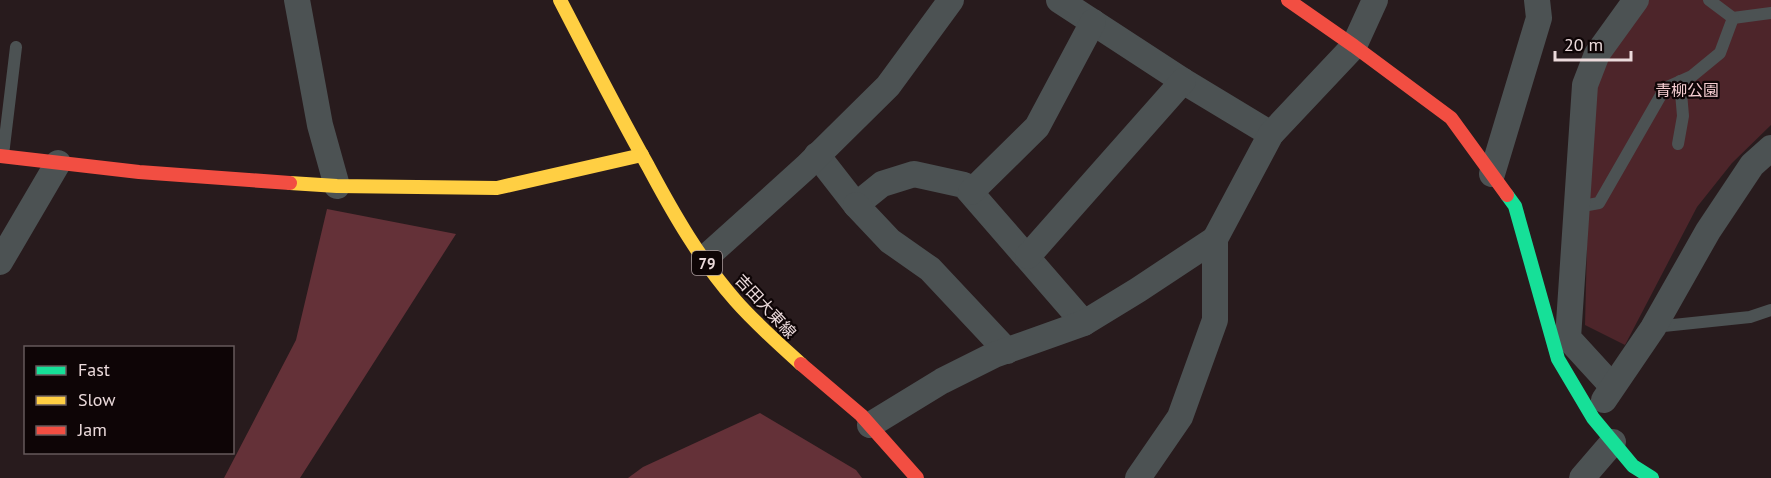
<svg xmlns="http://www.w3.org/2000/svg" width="1771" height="478" font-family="'PT Sans','Noto Sans JP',sans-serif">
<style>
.green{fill:#4d252a}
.forest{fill:#643138}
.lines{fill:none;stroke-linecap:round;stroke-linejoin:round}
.lane{stroke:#4c5253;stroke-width:12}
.street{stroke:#4c5253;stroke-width:26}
.fast{stroke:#16e098;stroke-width:14}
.slow{stroke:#ffcf43;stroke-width:14}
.jam{stroke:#f24e42;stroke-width:14}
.labels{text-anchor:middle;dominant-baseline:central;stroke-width:4.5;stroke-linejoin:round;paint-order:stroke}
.shield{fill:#0e0506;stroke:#a99a9b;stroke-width:1.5}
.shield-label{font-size:15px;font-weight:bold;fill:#ebdadb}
.park-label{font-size:16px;fill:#f4ccd0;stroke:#0e0506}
.street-label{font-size:16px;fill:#ebdadb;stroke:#0e0506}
</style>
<rect width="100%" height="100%" fill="#281b1d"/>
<polygon class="green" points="1647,0 1771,0 1771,125 1732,163 1697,207 1625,345 1585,325 1591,82"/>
<g class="forest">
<polygon points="327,209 456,234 300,478 224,478 296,340"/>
<polygon points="760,413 856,470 862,478 628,478 643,467"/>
</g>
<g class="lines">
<g class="lane">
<polyline points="1733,18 1771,13"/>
<polyline points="1678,144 1683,116 1680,81"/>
<polyline points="3,155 16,47"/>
<polyline points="1577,207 1599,203 1665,88 1692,76 1720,53 1733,18 1709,0"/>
<polyline points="1654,327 1750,317 1771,310"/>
</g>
<g class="street">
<polyline points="297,0 320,125 337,186"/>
<polyline points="1059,0 1183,81 1271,134"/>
<polyline points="817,155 856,205 882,184 914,174 964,185 1084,323"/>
<polyline points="1492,174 1539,18 1537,0"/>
<polyline points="971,192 1037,127 1093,22"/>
<polyline points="856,205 890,241 930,269 1007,351"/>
<polyline points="1028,256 1183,81"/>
<polyline points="704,259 806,167 888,86 951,0"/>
<polyline points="0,262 58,163"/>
<polyline points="1612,386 1568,338 1585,85 1597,54 1636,0"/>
<polyline points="1604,400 1653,328 1708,231 1752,165 1771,148"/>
<polyline points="870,425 942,381 994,355 1084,323 1138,290 1215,239"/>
<polyline points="1138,478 1180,417 1215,320 1215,239 1271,134 1354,46 1375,0"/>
<polyline points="1582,478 1613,442"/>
</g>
<polyline class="fast" points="1507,195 1515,206 1558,359 1593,418 1633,466 1652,478"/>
<g class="slow">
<path d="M 560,0 C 589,56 617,111 648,166 C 673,213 700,260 735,300 C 755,323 779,344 801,364"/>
<polyline points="290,183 337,186 497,188 642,155"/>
</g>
<g class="jam">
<polyline points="1288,0 1354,46 1451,118 1507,195"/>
<polyline points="0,156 139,172 290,183"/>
<polyline points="801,364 861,415 917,478"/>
</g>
</g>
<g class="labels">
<rect class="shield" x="692" y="251" width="30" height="24" rx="4.5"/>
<g class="shield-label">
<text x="707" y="263">79</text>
</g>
<g class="park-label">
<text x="1687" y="90">青柳公園</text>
</g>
<g class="street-label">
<text transform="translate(766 306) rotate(47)">吉田大東線</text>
</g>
</g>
<rect x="24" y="346" width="210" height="108" fill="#0e0506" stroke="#665a5b" stroke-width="1.5"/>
<rect x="36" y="366" width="30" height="9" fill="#16e098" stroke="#665a5b" stroke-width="1.5"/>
<text x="78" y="376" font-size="18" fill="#ebdadb">Fast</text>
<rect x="36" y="396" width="30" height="9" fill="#ffcf43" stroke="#665a5b" stroke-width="1.5"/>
<text x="78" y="406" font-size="18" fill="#ebdadb">Slow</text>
<rect x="36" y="426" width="30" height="9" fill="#f24e42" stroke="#665a5b" stroke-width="1.5"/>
<text x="78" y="436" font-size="18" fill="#ebdadb">Jam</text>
<path d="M1555 51v9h76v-9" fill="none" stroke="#ebdadb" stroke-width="3"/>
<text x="1564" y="51" font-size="18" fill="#ebdadb" stroke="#0e0506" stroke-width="4.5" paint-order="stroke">20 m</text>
</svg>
